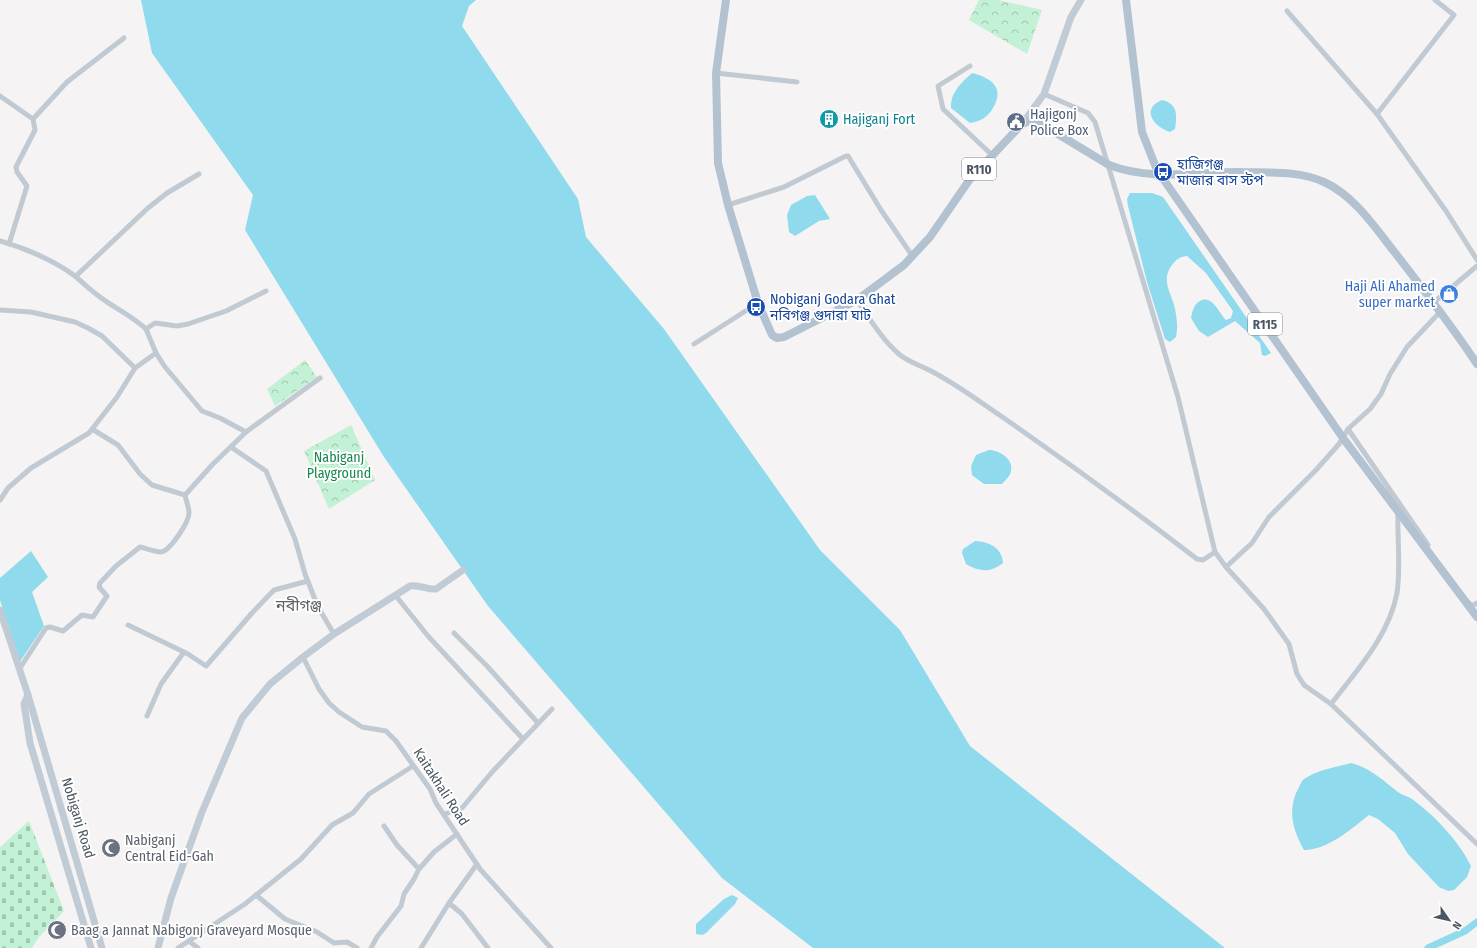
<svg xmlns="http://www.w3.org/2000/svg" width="1477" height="948" font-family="'Fira Sans Condensed','Noto Sans Bengali',sans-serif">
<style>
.cemetery{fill:url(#cemetery-stones)}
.park{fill:url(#park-crowns)}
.water{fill:#90daee}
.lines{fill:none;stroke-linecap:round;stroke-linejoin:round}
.canal{stroke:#90daee;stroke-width:7}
.street{stroke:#c1cad2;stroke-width:5}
.secondary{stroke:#c1cbd6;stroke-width:7}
.primary{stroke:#b3c2d1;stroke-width:8}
.labels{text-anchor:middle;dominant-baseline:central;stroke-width:4;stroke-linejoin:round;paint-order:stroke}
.shield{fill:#fff;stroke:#808990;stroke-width:1}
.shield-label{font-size:13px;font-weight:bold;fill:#4a5661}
.service-label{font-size:14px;fill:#4e5e75;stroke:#fff;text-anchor:start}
.culture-label{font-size:14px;fill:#0d838f;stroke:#fff;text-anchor:start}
.transit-label{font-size:14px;fill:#164399;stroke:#fff;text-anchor:start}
.shop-label{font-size:14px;fill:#366cbe;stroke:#fff;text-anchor:end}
.park-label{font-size:14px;fill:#17864f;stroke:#fff}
.street-label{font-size:14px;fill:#4a5661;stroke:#fff}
.worship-label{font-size:14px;fill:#5b616d;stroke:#fff;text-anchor:start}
.quarter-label{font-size:16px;fill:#5f6368;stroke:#fff}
</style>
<defs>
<pattern id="cemetery-stones" width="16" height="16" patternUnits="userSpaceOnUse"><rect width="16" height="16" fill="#c3f1d5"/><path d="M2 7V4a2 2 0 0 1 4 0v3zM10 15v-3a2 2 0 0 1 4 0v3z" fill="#a0c6b0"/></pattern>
<pattern id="park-crowns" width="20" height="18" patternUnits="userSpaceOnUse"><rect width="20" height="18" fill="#c3f1d5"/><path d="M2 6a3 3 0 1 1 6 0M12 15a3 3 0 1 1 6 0" fill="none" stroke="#a0c6b0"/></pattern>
</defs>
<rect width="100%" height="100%" fill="#f5f3f3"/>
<polygon class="cemetery" points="29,821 64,911 39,937 32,948 0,948 0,847"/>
<g class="park">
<polygon points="979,0 998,0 1042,10 1027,54 969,20"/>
<polygon points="305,360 317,377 275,406 267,389"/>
<polygon points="351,425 375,480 329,509 304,451"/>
</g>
<g class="water">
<polygon points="141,0 476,0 469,6 462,26 578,199 586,237 664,329 820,550 900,630 970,746 1225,948 813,948 722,878 488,606 384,457 245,230 253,195 152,53"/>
<path d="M 972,73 C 991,78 1005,87 993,108 C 987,118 981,121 970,123 L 951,108 C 950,93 961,83 972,73 Z"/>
<path d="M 1162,100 C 1178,104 1177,115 1175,129 L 1170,132 C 1154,127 1140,109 1162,100 Z"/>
<path d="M 1130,193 L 1152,193 L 1163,197 L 1271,353 L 1265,356 L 1262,355 L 1260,343 L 1235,321 L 1208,337 L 1199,331 L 1191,318 C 1192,312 1194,304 1200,301 C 1212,294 1219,313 1226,320 L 1231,318 L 1233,311 L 1206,273 L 1187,256 C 1181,256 1175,260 1172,265 C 1160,281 1172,293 1175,309 C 1177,319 1178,328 1176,337 L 1170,342 L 1165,339 L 1147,282 L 1128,206 L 1127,199 Z"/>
<polygon points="815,195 830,219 819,221 795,236 789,232 787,215 791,205 807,196"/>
<path d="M 989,450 C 999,450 1014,459 1011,471 C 1010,477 1005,480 1002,484 L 984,484 L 972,475 L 971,466 L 976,455 Z"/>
<path d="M 975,541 C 990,542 1002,548 1003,563 C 990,573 980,572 966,564 L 962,553 L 963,549 Z"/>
<polygon points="31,551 48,577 32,592 44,626 19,663 0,600 0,578"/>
<path d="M 1351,763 C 1371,768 1382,780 1398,792 C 1402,795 1407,796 1412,799 C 1435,816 1458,840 1471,866 L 1467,877 L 1454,890 L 1448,891 L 1439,887 L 1408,854 L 1395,833 L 1378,819 L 1369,815 C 1351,829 1328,850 1304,850 C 1293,830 1287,811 1298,789 C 1300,786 1301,781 1304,779 C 1317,770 1336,767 1351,763 Z"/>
<polygon points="732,895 738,898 735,904 706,933 702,935 696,934 696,924 724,899"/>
</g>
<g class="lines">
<polyline class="canal" points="1428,948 1465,931 1477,922"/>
<g class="street">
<polyline points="1287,11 1377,114 1446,211 1477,260"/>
<polyline points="970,66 938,86 943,109 992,155"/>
<polyline points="716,73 797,82"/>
<polyline points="0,96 33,119"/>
<polyline points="1377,114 1454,15 1435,0"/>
<polyline points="728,205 784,187 846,156 848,156 881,210 913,257"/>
<path d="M 0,241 C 27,249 52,259 75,276 C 82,282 89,289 96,294 C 112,307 131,315 146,329 L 155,323 L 177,326 L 188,324 L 226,311 L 266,291"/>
<polyline points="9,244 27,186 17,172 16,167 35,130 33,119 67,82 124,38"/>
<polyline points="76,276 148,208 167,193 199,174"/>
<path d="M 857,300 C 870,319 882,340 900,355 C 909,362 919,365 929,370 C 953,382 976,399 998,414 C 1066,461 1132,509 1197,559 L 1203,560 L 1215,552 L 1178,397 L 1095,122 L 1088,113 L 1044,94"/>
<polyline points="1433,303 1477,266"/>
<polyline points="0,310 31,312 75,322 88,328 102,336 135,368"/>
<polyline points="146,329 156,353 165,367 202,411 220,418 246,432"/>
<polyline points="694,344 758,303"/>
<polyline points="92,429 118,445 140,474 152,485 185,495"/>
<polyline points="1348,429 1428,545"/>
<polyline points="231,447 266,471 295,539 305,574 318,607 334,634"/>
<polyline points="0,500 8,488 31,468 89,433 117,397 135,368 156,353"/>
<polyline points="1215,552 1226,567 1252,543 1269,517 1316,470 1339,444 1348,429 1370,409 1381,394 1390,374 1407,347 1440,312"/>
<polyline points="1226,567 1264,609 1289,644 1297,674 1304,685 1331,704 1477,844"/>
<polyline points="396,596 428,636 523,739"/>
<polyline points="1468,602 1472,606 1477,603"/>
<polyline points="128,625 188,654 206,666 252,613 274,590 308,581"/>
<polyline points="454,633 487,666 538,723"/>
<polyline points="303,657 319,689 329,703 339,712 362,727 386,731 396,741 430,789 436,803 480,869 551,948"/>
<path d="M 20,668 L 46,628 L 50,627 L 63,631 L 82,615 L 93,617 L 107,596 L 99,587 L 100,583 L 116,566 L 140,547 C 146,548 154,552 161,552 C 170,551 189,522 189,513 C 189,507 186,501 185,495 L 212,465 L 246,432 L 320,378"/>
<path d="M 1331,704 C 1357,670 1389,636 1397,593 C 1401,566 1397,538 1398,511"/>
<polyline points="147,716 161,684 184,652"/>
<polyline points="445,814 462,808 493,771 552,709"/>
<polyline points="384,826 397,845 419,869"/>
<polyline points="256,895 285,919 317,932 334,943 347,942 357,948"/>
<polyline points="449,903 462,914 488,948"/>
<polyline points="190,942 198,948"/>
<polyline points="178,948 245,904 301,859 332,825 353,813 369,794 413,766"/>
<polyline points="371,948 377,937 401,906 404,894 414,879 419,869 434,852 457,834"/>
<polyline points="421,948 449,903 477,864"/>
</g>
<g class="secondary">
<polyline points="1022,124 1044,94 1071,17 1081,0"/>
<polyline points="0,610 28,695 102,948"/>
<polyline points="28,695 24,704 30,743 91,948"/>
<path d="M 158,948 L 171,898 L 202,812 L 242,718 L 270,684 L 303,657 L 334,634 L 410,586 C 419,584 427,590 436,589 L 463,570"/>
</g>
<g class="primary">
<path d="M 726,0 L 716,73 L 718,163 L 728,205 L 758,303 L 772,335 L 777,338 L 784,337 L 857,300 L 904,265 L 930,237 L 970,179 L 1022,124 L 1030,121 L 1043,125 L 1109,165 C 1150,181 1195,172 1238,172 C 1266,173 1298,170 1324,182 C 1355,196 1376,229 1396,254 C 1424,290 1452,326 1477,364"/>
<polyline points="1126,0 1142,132 1157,170 1343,438 1477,617"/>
</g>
</g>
<defs>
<g id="building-disc" transform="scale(1)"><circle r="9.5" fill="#0f9aa8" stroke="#fff"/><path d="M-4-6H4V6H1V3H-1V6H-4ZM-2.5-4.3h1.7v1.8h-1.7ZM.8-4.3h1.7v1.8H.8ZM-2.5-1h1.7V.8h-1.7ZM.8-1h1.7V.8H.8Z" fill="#fff"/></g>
<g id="civic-disc" transform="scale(1)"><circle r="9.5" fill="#5c6f8a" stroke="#fff"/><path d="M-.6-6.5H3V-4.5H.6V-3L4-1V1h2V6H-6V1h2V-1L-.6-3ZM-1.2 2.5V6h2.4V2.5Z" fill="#fff"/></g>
<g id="bus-disc" transform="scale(1)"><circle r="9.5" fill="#1a4fb4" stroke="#fff"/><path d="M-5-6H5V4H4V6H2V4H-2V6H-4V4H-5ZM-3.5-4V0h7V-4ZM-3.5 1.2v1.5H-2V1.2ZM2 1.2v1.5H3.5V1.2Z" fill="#fff"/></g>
<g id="shop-disc" transform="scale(1)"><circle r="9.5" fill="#3f7fe0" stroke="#fff"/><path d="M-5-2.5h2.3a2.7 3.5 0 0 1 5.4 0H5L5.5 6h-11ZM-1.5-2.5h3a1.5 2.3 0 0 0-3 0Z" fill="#fff"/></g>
<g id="mosque-disc" transform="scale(1)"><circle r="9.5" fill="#6b7280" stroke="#fff"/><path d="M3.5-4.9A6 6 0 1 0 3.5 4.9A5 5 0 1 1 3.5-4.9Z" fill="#fff"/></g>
</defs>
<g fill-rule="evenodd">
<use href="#building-disc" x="829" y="119"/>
<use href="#civic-disc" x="1016" y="122"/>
<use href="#bus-disc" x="1163" y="172"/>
<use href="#shop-disc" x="1449" y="294"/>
<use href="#bus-disc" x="756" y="307"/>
<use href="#mosque-disc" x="111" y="848"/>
<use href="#mosque-disc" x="57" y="930"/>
</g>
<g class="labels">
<g class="shield">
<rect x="962" y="158" width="34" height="22" rx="3"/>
<rect x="1248" y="313" width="34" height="22" rx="3"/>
</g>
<g class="shield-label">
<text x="979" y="169">R110</text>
<text x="1265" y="324">R115</text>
</g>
<g class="service-label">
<text x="1030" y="114">Hajigonj<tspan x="1030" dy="16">Police Box</tspan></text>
</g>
<g class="culture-label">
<text x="843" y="119">Hajiganj Fort</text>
</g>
<g class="transit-label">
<text x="1177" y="164">হাজিগঞ্জ<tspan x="1177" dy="16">মাজার বাস স্টপ</tspan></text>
<text x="770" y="299">Nobiganj Godara Ghat<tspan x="770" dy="16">নবিগঞ্জ গুদারা ঘাট</tspan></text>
</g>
<g class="shop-label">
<text x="1435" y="286">Haji Ali Ahamed<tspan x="1435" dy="16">super market</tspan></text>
</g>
<g class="park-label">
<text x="339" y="457">Nabiganj<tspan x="339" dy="16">Playground</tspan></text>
</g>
<g class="street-label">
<text transform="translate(441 787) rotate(57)">Kaitakhali Road</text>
<text transform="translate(78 818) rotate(73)">Nobiganj Road</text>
</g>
<g class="worship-label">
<text x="125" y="840">Nabiganj<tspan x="125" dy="16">Central Eid-Gah</tspan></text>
<text x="71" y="930">Baag a Jannat Nabigonj Graveyard Mosque</text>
</g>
<g class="quarter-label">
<text x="299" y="605">নবীগঞ্জ</text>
</g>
</g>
<g transform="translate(1449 920) rotate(124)" stroke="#ffffff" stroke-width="3" paint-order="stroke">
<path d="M0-3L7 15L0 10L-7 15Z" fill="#4a5661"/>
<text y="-6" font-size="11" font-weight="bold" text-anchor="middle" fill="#4a5661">N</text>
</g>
</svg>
